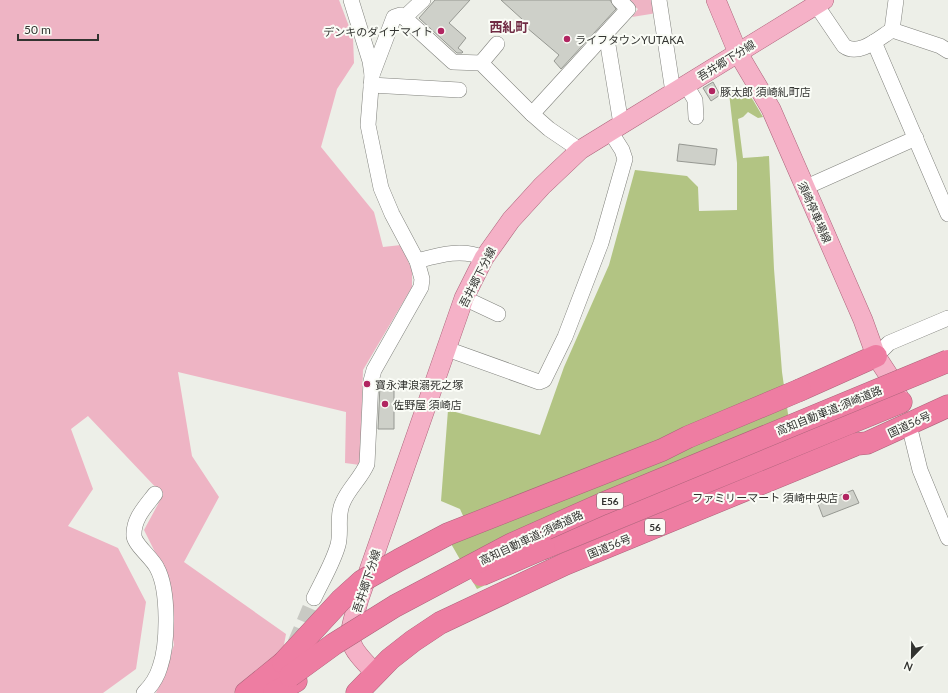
<svg xmlns="http://www.w3.org/2000/svg" width="948" height="693" font-family="Lato,'Noto Sans JP',sans-serif">
<style>
.green{fill:#eeb4c4}
.water{fill:#b2c483}
.building{fill:#ced0c9;stroke:#969892}
.lines{fill:none;stroke-linecap:round;stroke-linejoin:round}
.minor-tunnel{stroke:#c8c9c3;stroke-width:15;stroke-dasharray:15 8;stroke-linecap:butt}
.minor-casing{stroke:#81827d;stroke-width:16}
.major-casing{stroke:#ac637a;stroke-width:20}
.highway-casing{stroke:#ac637a;stroke-width:23}
.minor{stroke:#fff;stroke-width:15}
.major{stroke:#f5b1c7;stroke-width:19}
.highway{stroke:#ee7da2;stroke-width:22}
.highway-bridge-casing{stroke:#ac637a;stroke-width:23;stroke-linecap:butt}
.highway-bridge{stroke:#ee7da2;stroke-width:22}
.poi-dot{fill:#b12561;stroke:#fafcf6;stroke-width:1.5}
.labels{text-anchor:middle;dominant-baseline:central;stroke-width:4;stroke-linejoin:round;paint-order:stroke}
.shield{fill:#fafcf6;stroke:#6e6f6b;stroke-width:1}
.shield-label{font-size:10px;font-weight:bold;fill:#323330}
.poi-label{font-size:11px;fill:#323330;stroke:#fafcf6;text-anchor:start}
.street-label{font-size:11px;fill:#323330;stroke:#fafcf6}
.quarter-label{font-size:13px;font-weight:bold;fill:#702b44;stroke:#fafcf6}
</style>
<rect width="100%" height="100%" fill="#edefe8"/>
<g class="green">
<polygon points="0,0 339,0 353,37 354,63 337,89 321,147 374,212 383,247 401,245 412,270 412,287 363,370 360,465 345,463 346,412 178,372 192,456 219,497 184,562 286,634 283,650 234,693 156,693 174,645 158,558 144,530 163,495 88,416 71,429 93,489 68,526 118,548 146,602 136,669 103,693 0,693"/>
<polygon points="626,0 655,0 657,13 632,17 638,9"/>
</g>
<polygon class="water" points="743,88 753,100 763,117 758,118 748,112 743,117 738,119 743,158 769,156 774,269 782,372 792,442 477,589 450,542 464,518 460,509 441,501 448,410 540,435 564,367 609,265 635,170 687,176 698,187 699,211 737,210 737,163 729,93"/>
<g class="building">
<polygon points="435,0 470,0 449,23 466,38 458,48 463,52 462,53 457,53 419,18"/>
<polygon points="501,0 610,0 616,9 561,69 554,61 559,55 520,22 523,20"/>
<polygon points="713,82 720,95 711,101 703,88"/>
<polygon points="679,144 717,149 715,165 677,161"/>
<polygon points="380,385 394,385 394,429 378,429"/>
<polygon points="853,490 859,503 823,517 818,504"/>
</g>
<g class="lines">
<polyline class="minor-tunnel" points="295,643 314,598"/>
<g class="minor-casing">
<g id="minor">
<polyline points="423,0 407,15 407,20 453,62 481,63 532,114 549,129 580,150"/>
<polyline points="659,0 673,92"/>
<path d="M 820,3 L 821,12 L 844,46 C 859,57 879,38 892,30 L 940,46 L 948,51"/>
<polyline points="892,30 896,0"/>
<polyline points="606,33 621,124"/>
<polyline points="874,42 948,214"/>
<polyline points="481,63 497,44"/>
<polyline points="372,75 394,17 400,15 407,20"/>
<polyline points="371,85 459,90"/>
<polyline points="686,85 695,100 696,117"/>
<polyline points="532,114 628,9 619,0"/>
<polyline points="804,188 916,138"/>
<path d="M 417,261 C 439,255 462,248 484,258"/>
<polyline points="464,298 498,314"/>
<polyline points="447,349 539,382 544,380 565,337 601,243 625,159 622,150 610,131"/>
<polyline points="876,356 889,343 948,318"/>
<polyline points="909,425 920,470 948,538"/>
<path d="M 314,598 C 322,581 333,563 338,545 C 342,530 336,517 343,502 C 349,488 361,478 367,464 L 371,381 L 374,370 L 421,287 L 422,279 L 417,261 L 392,214 L 381,188 L 368,125 L 372,75 L 370,61 L 351,0"/>
<path d="M 144,693 C 151,686 157,677 160,667 C 168,644 169,590 157,568 C 153,559 135,545 134,536 C 133,519 145,507 155,494"/>
</g>
</g>
<g class="major-casing">
<g id="major">
<polyline points="716,0 738,53 771,109 863,320 876,356 893,382 899,398"/>
<path d="M 375,673 C 344,641 347,641 359,599 L 464,298 L 484,258 L 511,220 L 542,186 L 580,150 L 824,0"/>
</g>
</g>
<g class="highway-casing">
<g id="highway">
<polyline points="800,390 876,356"/>
<polyline points="544,548 901,402"/>
<polyline points="246,693 283,663"/>
<polyline points="274,693 296,681"/>
<polyline points="357,693 390,659 413,641 440,623 565,564 857,444 867,443 948,406"/>
</g>
</g>
<use href="#minor" class="minor"/>
<use href="#major" class="major"/>
<use href="#highway" class="highway"/>
<g class="highway-bridge-casing">
<g id="highway-bridge">
<polyline points="481,575 544,548"/>
<polyline points="283,663 341,600 362,581 399,560 448,534 662,450 688,437 800,390"/>
<polyline points="290,676 334,644 395,606 512,544 602,504 948,361"/>
</g>
</g>
<use href="#highway-bridge" class="highway-bridge"/>
</g>
<g class="poi-dot">
<circle cx="441" cy="31" r="4"/>
<circle cx="567" cy="39" r="4"/>
<circle cx="712" cy="91" r="4"/>
<circle cx="367" cy="384" r="4"/>
<circle cx="385" cy="404" r="4"/>
<circle cx="846" cy="497" r="4"/>
</g>
<g class="labels">
<g class="shield">
<rect x="597" y="493" width="26" height="16" rx="3"/>
<rect x="645" y="519" width="20" height="16" rx="3"/>
</g>
<g class="shield-label">
<text x="610" y="501">E56</text>
<text x="655" y="527">56</text>
</g>
<g class="poi-label">
<text x="433" y="31" text-anchor="end">デンキのダイナマイト</text>
<text x="575" y="39">ライフタウンYUTAKA</text>
<text x="720" y="91">豚太郎 須崎糺町店</text>
<text x="375" y="384">寶永津浪溺死之塚</text>
<text x="393" y="404">佐野屋 須崎店</text>
<text x="838" y="497" text-anchor="end">ファミリーマート 須崎中央店</text>
</g>
<g class="street-label">
<text transform="translate(726 60) rotate(-32)">吾井郷下分線</text>
<text transform="translate(815 212) rotate(66)">須崎停車場線</text>
<text transform="translate(477 277) rotate(-63)">吾井郷下分線</text>
<text transform="translate(829 410) rotate(-22)">高知自動車道;須崎道路</text>
<text transform="translate(909 424) rotate(-25)">国道56号</text>
<text transform="translate(531 537) rotate(-25)">高知自動車道;須崎道路</text>
<text transform="translate(609 546) rotate(-22)">国道56号</text>
<text transform="translate(366 581) rotate(-72)">吾井郷下分線</text>
</g>
<g class="quarter-label">
<text x="509" y="27">西糺町</text>
</g>
</g>
<g transform="translate(912 657) rotate(202)" stroke="#fafcf6" stroke-width="3" paint-order="stroke">
<path d="M0-3L7 15L0 10L-7 15Z" fill="#323330"/>
<text y="-6" font-size="11" font-weight="bold" text-anchor="middle" fill="#323330">N</text>
</g>
<path d="M18 34v6h80v-6" fill="none" stroke="#323330" stroke-width="2"/>
<text x="24" y="34" font-size="12" fill="#323330" stroke="#fafcf6" stroke-width="3" paint-order="stroke">50 m</text>
</svg>
